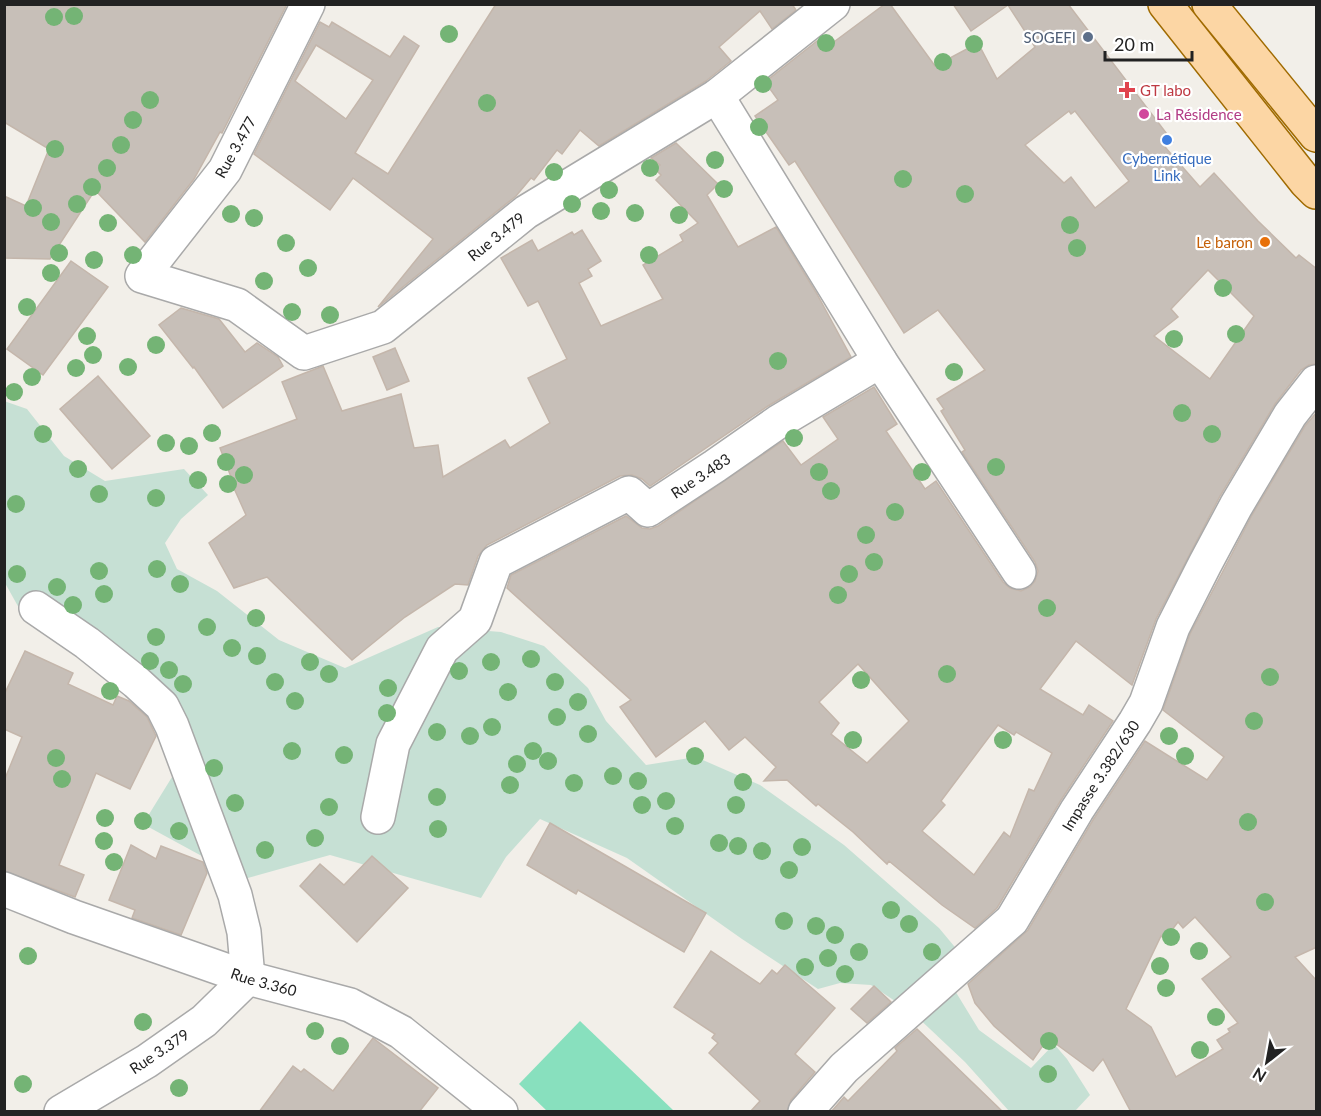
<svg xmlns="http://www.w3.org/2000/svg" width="1321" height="1116" font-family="Lato,sans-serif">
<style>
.wetland{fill:#c6e0d4}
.pitch{fill:#88e0be}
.building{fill:#c7bfb8;stroke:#c4b6ab;stroke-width:1.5;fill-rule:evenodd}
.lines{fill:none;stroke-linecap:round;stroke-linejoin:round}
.minor-casing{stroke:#a9a9a9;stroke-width:36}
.major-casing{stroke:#a06b00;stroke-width:36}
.minor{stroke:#fff;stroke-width:33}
.major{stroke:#fcd6a4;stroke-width:33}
.tree{fill:#74b475}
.service-dot{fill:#5c6f8a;stroke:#fff;stroke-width:2}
.health-dot{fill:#e0444e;stroke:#fff;stroke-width:2}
.hotel-dot{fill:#d1479c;stroke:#fff;stroke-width:2}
.shop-dot{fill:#3f7fe0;stroke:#fff;stroke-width:2}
.food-dot{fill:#e8710a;stroke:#fff;stroke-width:2}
.labels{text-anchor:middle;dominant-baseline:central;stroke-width:4.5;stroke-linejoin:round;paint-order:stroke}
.service-label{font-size:15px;fill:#4e5e75;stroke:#fff;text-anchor:end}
.health-label{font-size:15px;fill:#be3a42;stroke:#fff;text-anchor:start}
.hotel-label{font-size:15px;fill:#b23c85;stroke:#fff;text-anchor:start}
.street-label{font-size:15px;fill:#222;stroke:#fff}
.shop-label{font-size:15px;fill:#366cbe;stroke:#fff}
.food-label{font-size:15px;fill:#c56008;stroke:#fff;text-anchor:end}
</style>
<rect width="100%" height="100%" fill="#f2efe9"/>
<polygon class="wetland" points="4,401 27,409 64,456 105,481 184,469 208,495 181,519 165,543 177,569 217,591 279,640 345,668 438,627 501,632 544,646 588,688 606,721 646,765 696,757 760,785 844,845 939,928 959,952 946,976 979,1030 1031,1068 1054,1044 1067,1059 1090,1095 1075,1111 1009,1111 965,1062 913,1013 871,985 840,983 818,989 742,939 627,858 540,819 506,857 481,898 330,855 244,879 143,824 185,756 162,710 24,617 5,583"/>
<polygon class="pitch" points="580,1021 674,1111 547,1111 519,1084"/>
<g class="building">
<polygon points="4,4 287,4 222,133 220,132 194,179 145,242 95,190 50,259 4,258 4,196 26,206 49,149 4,122"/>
<path d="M 496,4 L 792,4 L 796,10 L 772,29 L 760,11 L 719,47 L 731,61 L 706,81 L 599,146 L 580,130 L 562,154 L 557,150 L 534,180 L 531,178 L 516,196 L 378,307 L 433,239 L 353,178 L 330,210 L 254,154 L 320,22 L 329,27 L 332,22 L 390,57 L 404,36 L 419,46 L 355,153 L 388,174 ZM 316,45 L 373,80 L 346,119 L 295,81 Z"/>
<path d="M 885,4 L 890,4 L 935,66 L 978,43 L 997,79 L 1035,47 L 1008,5 L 971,31 L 953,4 L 1068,4 L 1173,142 L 1165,147 L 1200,187 L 1214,173 L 1258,221 L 1296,258 L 1299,255 L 1317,269 L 1317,364 L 1309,365 L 1301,370 L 1275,404 L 1220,496 L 1156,619 L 1132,685 L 1076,641 L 1040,689 L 1083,715 L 1089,705 L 1113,721 L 1061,800 L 997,908 L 975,928 L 942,905 L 889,861 L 887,864 L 853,832 L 818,804 L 816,806 L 787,780 L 764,781 L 776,767 L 745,737 L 729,750 L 705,721 L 656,757 L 620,707 L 631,700 L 507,588 L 511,575 L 626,516 L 642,528 L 650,529 L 658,526 L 783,441 L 801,465 L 838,439 L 823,417 L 874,387 L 897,424 L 886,431 L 925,489 L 936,481 L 1003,582 L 1010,588 L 1021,591 L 1030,587 L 1035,581 L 1038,571 L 1035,562 L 962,452 L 965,450 L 941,411 L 944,409 L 937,399 L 985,370 L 938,310 L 904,333 L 795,161 L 789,165 L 755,116 L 778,100 L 765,82 L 817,41 L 823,50 ZM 1069,111 L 1071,114 L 1075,111 L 1129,181 L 1095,208 L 1071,177 L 1064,183 L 1025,145 ZM 1208,270 L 1254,316 L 1210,379 L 1154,336 L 1178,317 L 1171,309 ZM 858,664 L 909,721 L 867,763 L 831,734 L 839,723 L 819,702 ZM 998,725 L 1014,735 L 1016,732 L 1052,753 L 1034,791 L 1029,789 L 1010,837 L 1004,832 L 974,875 L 922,831 L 945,805 L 941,801 Z"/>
<polygon points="676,143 718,184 707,195 738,247 776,227 817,294 851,357 768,406 650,486 642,479 632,475 620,476 487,545 478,556 468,585 455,584 405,617 352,660 267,577 234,588 209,543 246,515 229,477 231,477 220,448 297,419 282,382 323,366 342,411 401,394 414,448 438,445 443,477 505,440 510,448 550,423 528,378 567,359 538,301 528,306 501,258 532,240 538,251 572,232 574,235 582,230 601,261 588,269 592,276 579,283 601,326 663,299 643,265 683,241 680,235 698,223 656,180 661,175 655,169 660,165 651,158"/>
<polygon points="71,261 108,287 43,375 7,349"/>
<polygon points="181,308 219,319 245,352 257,343 278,357 283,366 223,408 194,367 193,368 159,325"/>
<polygon points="395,348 409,381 387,390 373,357"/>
<polygon points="98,376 150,436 112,469 60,409"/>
<path d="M 1317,412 L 1317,947 L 1295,957 L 1317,981 L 1317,1112 L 1131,1112 L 1103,1059 L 1093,1071 L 1048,1038 L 1033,1060 L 994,1026 L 975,1003 L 968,984 L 1028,930 L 1093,820 L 1145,741 L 1207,780 L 1224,757 L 1163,710 L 1190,634 L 1222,573 L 1252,515 L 1305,426 ZM 1195,917 L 1231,957 L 1202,979 L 1238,1023 L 1228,1029 L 1230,1032 L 1217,1040 L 1223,1049 L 1176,1077 L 1151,1027 L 1126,1009 L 1161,936 L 1165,939 L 1178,922 L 1183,928 Z"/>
<polygon points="25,651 73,673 68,684 113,705 117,696 129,701 147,717 156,736 130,789 96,773 59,865 84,875 75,897 4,871 4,781 22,737 4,729 4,695"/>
<polygon points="550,823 706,913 684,952 578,890 576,894 527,865"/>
<polygon points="131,845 156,859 161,846 203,862 207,873 181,935 132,918 135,910 109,900"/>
<polygon points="372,856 408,888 357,942 300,886 320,864 344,885"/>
<polygon points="711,951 760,984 772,970 777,974 785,965 835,1008 795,1054 815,1072 791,1100 787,1112 750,1112 760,1101 709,1053 718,1043 712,1038 715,1034 674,1007"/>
<polygon points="874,986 891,1002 867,1023 851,1009"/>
<polygon points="917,1029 1003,1112 831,1112 844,1097 848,1101 897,1051 895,1048"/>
<polygon points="373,1038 438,1088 419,1112 259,1112 293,1066 301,1072 304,1069 333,1091"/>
</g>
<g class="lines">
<g class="minor-casing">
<g id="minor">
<path id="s1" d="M 308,4 L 225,170 L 142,276 L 237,305 L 304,353 L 383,327 L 526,212 L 717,96 L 833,4"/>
<polyline points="880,361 1019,572"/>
<polyline points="36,608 87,643 136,682 162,706 172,726 235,895 244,932 248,978 204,1021 147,1061 61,1112"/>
<path id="s2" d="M 378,817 L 393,744 L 442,649 L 475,620 L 496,562 L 629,493 L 648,510 L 715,466 L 778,422 L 880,361 L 717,96"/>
<path id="s3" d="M 4,889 L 74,917 L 248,978 L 350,1005 L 401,1032 L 501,1112"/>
<path id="s4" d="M 805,1112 L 844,1068 L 1012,920 L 1077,810 L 1135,722 L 1146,703 L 1173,627 L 1205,564 L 1236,506 L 1290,415 L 1316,382"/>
</g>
</g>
<g class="major-casing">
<g id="major">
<polyline points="1165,4 1306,182 1316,192"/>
<polyline points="1209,4 1316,135"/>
</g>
</g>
<use href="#minor" class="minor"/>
<use href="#major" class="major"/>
</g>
<g class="tree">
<circle cx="74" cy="16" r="9"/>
<circle cx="54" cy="17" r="9"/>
<circle cx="449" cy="34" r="9"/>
<circle cx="826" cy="43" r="9"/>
<circle cx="974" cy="44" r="9"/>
<circle cx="943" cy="62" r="9"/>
<circle cx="763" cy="84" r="9"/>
<circle cx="150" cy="100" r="9"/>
<circle cx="487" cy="103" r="9"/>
<circle cx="133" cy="120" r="9"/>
<circle cx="759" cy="127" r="9"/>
<circle cx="121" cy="145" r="9"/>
<circle cx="55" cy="149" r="9"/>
<circle cx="715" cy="160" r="9"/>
<circle cx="107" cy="168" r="9"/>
<circle cx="650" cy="168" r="9"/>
<circle cx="554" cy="172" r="9"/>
<circle cx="903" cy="179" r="9"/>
<circle cx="92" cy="187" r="9"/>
<circle cx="724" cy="189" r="9"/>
<circle cx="609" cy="190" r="9"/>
<circle cx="965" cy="194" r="9"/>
<circle cx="77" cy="204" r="9"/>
<circle cx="572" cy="204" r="9"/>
<circle cx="33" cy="208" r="9"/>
<circle cx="601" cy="211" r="9"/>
<circle cx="635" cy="213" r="9"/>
<circle cx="231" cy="214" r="9"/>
<circle cx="679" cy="215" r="9"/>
<circle cx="254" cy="218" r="9"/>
<circle cx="51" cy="222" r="9"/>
<circle cx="108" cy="223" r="9"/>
<circle cx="1070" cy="225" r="9"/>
<circle cx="286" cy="243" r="9"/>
<circle cx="1077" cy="248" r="9"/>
<circle cx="59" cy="253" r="9"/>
<circle cx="133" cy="255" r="9"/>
<circle cx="649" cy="255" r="9"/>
<circle cx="94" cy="260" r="9"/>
<circle cx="308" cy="268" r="9"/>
<circle cx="51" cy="273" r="9"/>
<circle cx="264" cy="281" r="9"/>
<circle cx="1223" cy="288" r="9"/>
<circle cx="27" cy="307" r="9"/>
<circle cx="292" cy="312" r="9"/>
<circle cx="330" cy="315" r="9"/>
<circle cx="1236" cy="334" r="9"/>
<circle cx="87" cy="336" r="9"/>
<circle cx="1174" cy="339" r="9"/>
<circle cx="156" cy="345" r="9"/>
<circle cx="93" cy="355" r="9"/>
<circle cx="778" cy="361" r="9"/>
<circle cx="128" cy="367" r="9"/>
<circle cx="76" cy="368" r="9"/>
<circle cx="954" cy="372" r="9"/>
<circle cx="32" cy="377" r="9"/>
<circle cx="14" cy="392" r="9"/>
<circle cx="1182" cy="413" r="9"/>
<circle cx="212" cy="433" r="9"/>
<circle cx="43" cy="434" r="9"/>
<circle cx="1212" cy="434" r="9"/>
<circle cx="794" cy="438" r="9"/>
<circle cx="166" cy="443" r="9"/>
<circle cx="189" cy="446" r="9"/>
<circle cx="226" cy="462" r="9"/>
<circle cx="996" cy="467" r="9"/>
<circle cx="78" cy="469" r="9"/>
<circle cx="819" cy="472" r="9"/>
<circle cx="922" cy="472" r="9"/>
<circle cx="244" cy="475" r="9"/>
<circle cx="198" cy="480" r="9"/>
<circle cx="228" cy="484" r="9"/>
<circle cx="831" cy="491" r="9"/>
<circle cx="99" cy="494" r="9"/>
<circle cx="156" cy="498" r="9"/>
<circle cx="16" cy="504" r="9"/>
<circle cx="895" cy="512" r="9"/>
<circle cx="866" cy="535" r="9"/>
<circle cx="874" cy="562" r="9"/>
<circle cx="157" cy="569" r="9"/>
<circle cx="99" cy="571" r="9"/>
<circle cx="17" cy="574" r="9"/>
<circle cx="849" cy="574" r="9"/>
<circle cx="180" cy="584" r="9"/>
<circle cx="57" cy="587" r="9"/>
<circle cx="104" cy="594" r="9"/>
<circle cx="838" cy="595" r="9"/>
<circle cx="73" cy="605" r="9"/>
<circle cx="1047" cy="608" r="9"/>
<circle cx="256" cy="618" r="9"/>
<circle cx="207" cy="627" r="9"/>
<circle cx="156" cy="637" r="9"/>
<circle cx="232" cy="648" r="9"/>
<circle cx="257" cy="656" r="9"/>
<circle cx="531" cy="659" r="9"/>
<circle cx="150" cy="661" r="9"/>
<circle cx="310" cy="662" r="9"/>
<circle cx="491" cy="662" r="9"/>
<circle cx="169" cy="670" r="9"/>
<circle cx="459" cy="671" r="9"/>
<circle cx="329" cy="674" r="9"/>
<circle cx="947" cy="674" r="9"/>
<circle cx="1270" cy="677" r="9"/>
<circle cx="861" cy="680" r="9"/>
<circle cx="275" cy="682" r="9"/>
<circle cx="555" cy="682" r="9"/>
<circle cx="183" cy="684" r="9"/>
<circle cx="388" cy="688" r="9"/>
<circle cx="110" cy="691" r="9"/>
<circle cx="508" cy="692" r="9"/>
<circle cx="295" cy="701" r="9"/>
<circle cx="578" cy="702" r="9"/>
<circle cx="387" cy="713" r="9"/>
<circle cx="557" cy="717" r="9"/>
<circle cx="1254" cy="721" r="9"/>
<circle cx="492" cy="727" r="9"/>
<circle cx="437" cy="732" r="9"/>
<circle cx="588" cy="734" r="9"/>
<circle cx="470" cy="736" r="9"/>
<circle cx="1169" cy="736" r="9"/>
<circle cx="853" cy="740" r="9"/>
<circle cx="1003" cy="740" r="9"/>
<circle cx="292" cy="751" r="9"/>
<circle cx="533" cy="751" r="9"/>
<circle cx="344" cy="755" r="9"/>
<circle cx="695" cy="756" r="9"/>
<circle cx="1185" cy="756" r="9"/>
<circle cx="56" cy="758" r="9"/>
<circle cx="548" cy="761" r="9"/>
<circle cx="517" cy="764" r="9"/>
<circle cx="214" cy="768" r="9"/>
<circle cx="613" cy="776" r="9"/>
<circle cx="62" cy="779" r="9"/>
<circle cx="638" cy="781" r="9"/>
<circle cx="743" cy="782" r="9"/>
<circle cx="574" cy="783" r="9"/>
<circle cx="510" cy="785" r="9"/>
<circle cx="437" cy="797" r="9"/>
<circle cx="666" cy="801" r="9"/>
<circle cx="235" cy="803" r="9"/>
<circle cx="642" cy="805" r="9"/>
<circle cx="736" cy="805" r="9"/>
<circle cx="329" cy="807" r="9"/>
<circle cx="105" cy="818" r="9"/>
<circle cx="143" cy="821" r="9"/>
<circle cx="1248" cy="822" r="9"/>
<circle cx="675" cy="826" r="9"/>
<circle cx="438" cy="829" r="9"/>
<circle cx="179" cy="831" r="9"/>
<circle cx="315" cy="838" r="9"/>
<circle cx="104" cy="841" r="9"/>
<circle cx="719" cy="843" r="9"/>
<circle cx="738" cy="846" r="9"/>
<circle cx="802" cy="847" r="9"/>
<circle cx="265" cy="850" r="9"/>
<circle cx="762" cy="851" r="9"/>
<circle cx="114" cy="862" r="9"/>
<circle cx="789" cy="870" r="9"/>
<circle cx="1265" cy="902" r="9"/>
<circle cx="891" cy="910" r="9"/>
<circle cx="784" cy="921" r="9"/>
<circle cx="909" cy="924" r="9"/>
<circle cx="816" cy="926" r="9"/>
<circle cx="835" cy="935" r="9"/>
<circle cx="1171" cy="937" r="9"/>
<circle cx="1199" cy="951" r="9"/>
<circle cx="859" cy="952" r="9"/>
<circle cx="932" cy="952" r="9"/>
<circle cx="28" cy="956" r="9"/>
<circle cx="828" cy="958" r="9"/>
<circle cx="1160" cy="966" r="9"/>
<circle cx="805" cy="967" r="9"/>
<circle cx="845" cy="974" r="9"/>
<circle cx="1166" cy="988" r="9"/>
<circle cx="1216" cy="1017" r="9"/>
<circle cx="143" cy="1022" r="9"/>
<circle cx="315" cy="1031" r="9"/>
<circle cx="1049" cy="1041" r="9"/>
<circle cx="340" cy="1046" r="9"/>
<circle cx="1200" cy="1050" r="9"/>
<circle cx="1048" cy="1074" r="9"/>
<circle cx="23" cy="1084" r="9"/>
<circle cx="179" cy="1088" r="9"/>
</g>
<circle class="service-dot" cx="1088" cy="37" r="6"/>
<path class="health-dot" d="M1124 81h6v6h6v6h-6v6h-6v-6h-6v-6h6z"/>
<circle class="hotel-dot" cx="1144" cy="114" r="6"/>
<circle class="shop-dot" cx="1167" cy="140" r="6"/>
<circle class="food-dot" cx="1265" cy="242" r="6"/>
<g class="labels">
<g class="service-label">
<text x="1076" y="37">SOGEFI</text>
</g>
<g class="health-label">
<text x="1140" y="90">GT labo</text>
</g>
<g class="hotel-label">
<text x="1156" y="114">La Résidence</text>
</g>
<g class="street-label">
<text transform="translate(235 147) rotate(-61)">Rue 3.477</text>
<text stroke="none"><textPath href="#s1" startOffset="730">Rue 3.479</textPath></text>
<text stroke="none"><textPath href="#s2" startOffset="525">Rue 3.483</textPath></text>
<text stroke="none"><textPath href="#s4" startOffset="452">Impasse 3.382/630</textPath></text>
<text stroke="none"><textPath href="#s3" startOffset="276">Rue 3.360</textPath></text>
<text transform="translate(159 1051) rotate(-34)">Rue 3.379</text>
</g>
<g class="shop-label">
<text x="1167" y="158">Cybernétique<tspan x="1167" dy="17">Link</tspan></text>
</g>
<g class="food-label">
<text x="1253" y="242">Le baron</text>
</g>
</g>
<rect width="1321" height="1116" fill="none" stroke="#222222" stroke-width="12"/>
<g transform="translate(1267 1062) rotate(211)" stroke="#ffffff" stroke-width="4.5" paint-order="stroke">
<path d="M0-4.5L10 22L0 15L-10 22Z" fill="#222222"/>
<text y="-9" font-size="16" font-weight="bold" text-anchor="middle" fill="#222222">N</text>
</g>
<path d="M1105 51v9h87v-9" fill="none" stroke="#222222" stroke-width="3"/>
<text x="1114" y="51" font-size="18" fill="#222222" stroke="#ffffff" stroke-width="4.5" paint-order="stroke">20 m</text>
</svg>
